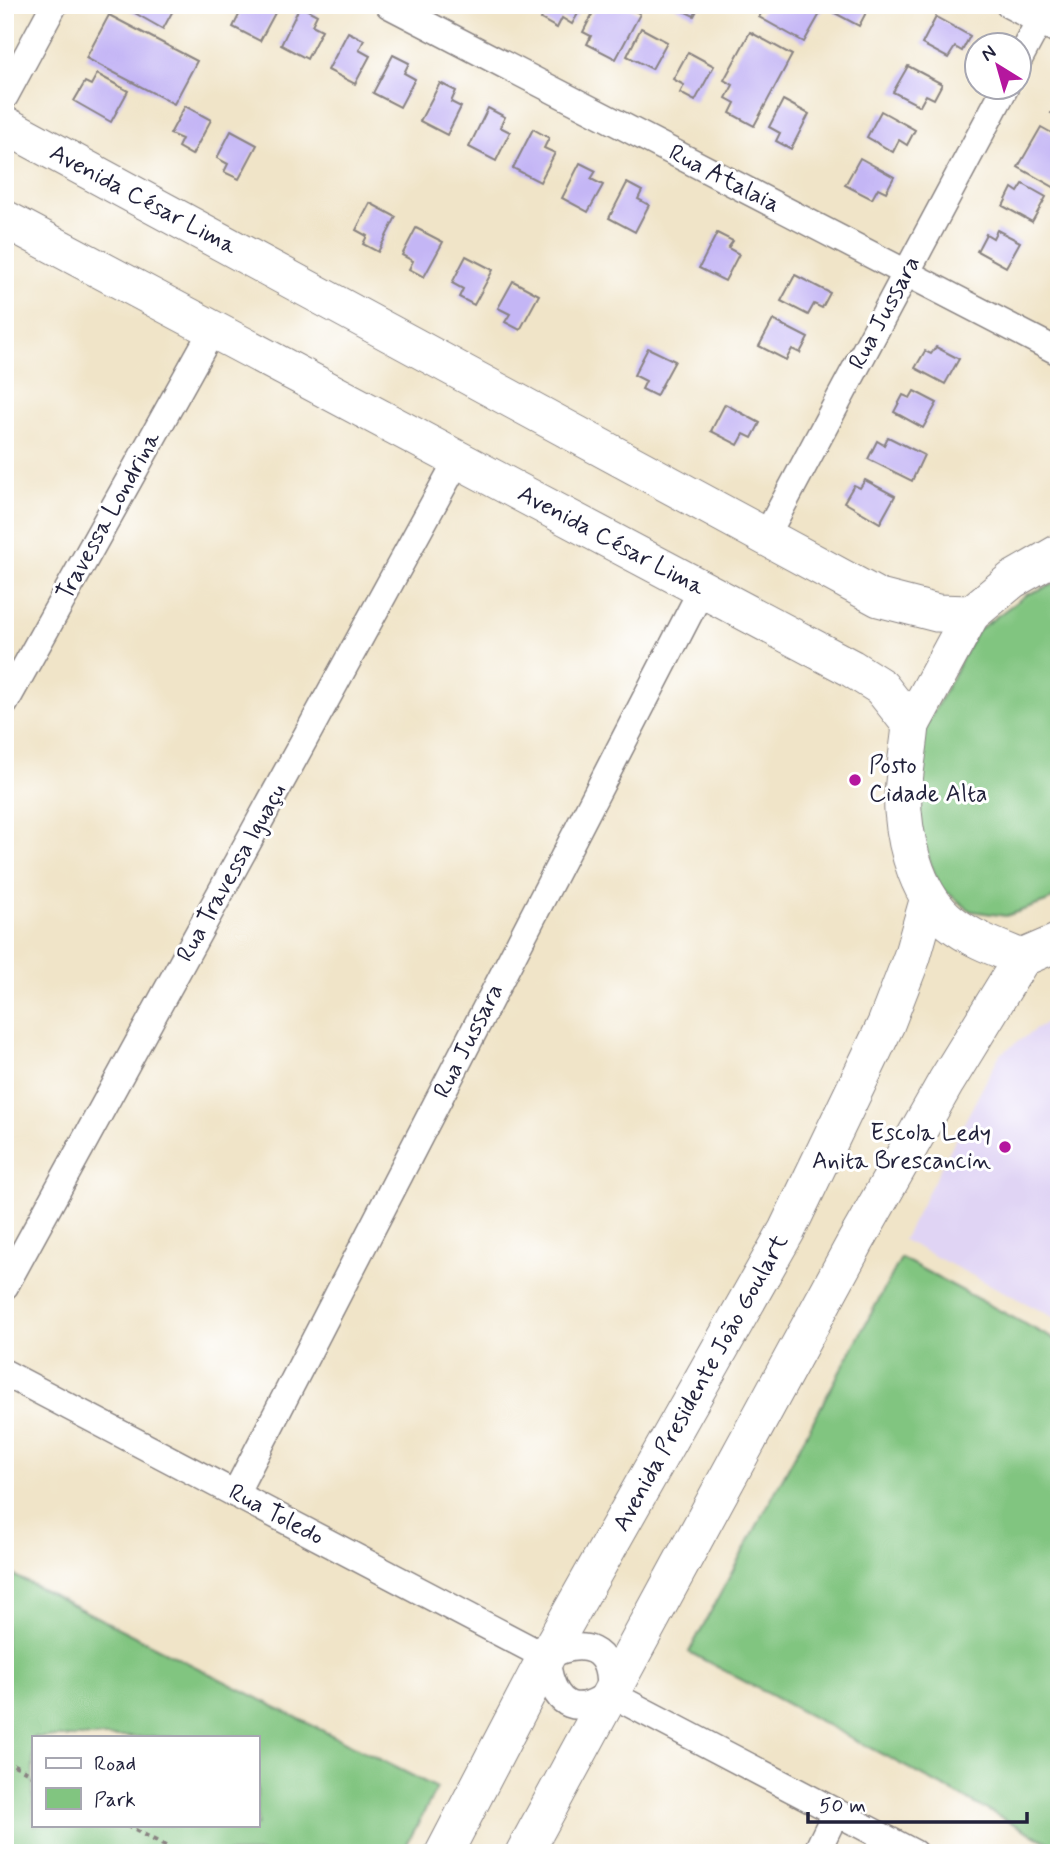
<svg xmlns="http://www.w3.org/2000/svg" width="1064" height="1858" font-family="Mynerve,sans-serif">
<style>
.built{fill:#e0d4f4}
.green{fill:#81c580;stroke:#52745e;stroke-width:2;fill-rule:evenodd}
.building{fill:#c4b6f5}
.lines{fill:none;stroke-linecap:round;stroke-linejoin:round}
.street-casing{stroke:#898382;stroke-width:29}
.secondary-casing{stroke:#898382;stroke-width:39}
.path{stroke:#898382;stroke-width:4.5;stroke-dasharray:5 5;stroke-linecap:butt}
.street{stroke:#fff;stroke-width:26}
.secondary{stroke:#fff;stroke-width:37}
.poi-dot{fill:#b5179e;stroke:#fff;stroke-width:2.5}
.labels{text-anchor:middle;dominant-baseline:central;stroke-width:6;stroke-linejoin:round;paint-order:stroke}
.street-label{font-size:24px;fill:#22223b;stroke:#fff}
.poi-label{font-size:24px;fill:#22223b;stroke:#fff;text-anchor:start}
</style>
<rect width="100%" height="100%" fill="#fff"/>
<filter id="ink" filterUnits="userSpaceOnUse"><feTurbulence type="fractalNoise" baseFrequency=".0143" numOctaves="2"/><feDisplacementMap in="SourceGraphic" scale="14" xChannelSelector="R" yChannelSelector="G"/><feConvolveMatrix kernelMatrix="1 2 1 2 8 2 1 2 1" color-interpolation-filters="sRGB"/></filter>
<filter id="wash" filterUnits="userSpaceOnUse"><feTurbulence type="fractalNoise" baseFrequency=".00686" numOctaves="4" result="noise"/><feDisplacementMap in="SourceGraphic" scale="28" xChannelSelector="R" yChannelSelector="G"/><feGaussianBlur stdDeviation="1.57" result="paint"/><feColorMatrix in="noise" values="0 0 0 0 0 0 0 0 0 0 0 0 0 0 0 0 0 1.4 0 .05"/><feComposite in="paint" operator="in"/></filter>
<g filter="url(#wash)">
<rect width="100%" height="100%" fill="#f0e4c8"/>
<polygon class="built" points="1059,1013 1059,1320 903,1240 1000,1054"/>
<g class="green">
<polygon points="1059,582 1059,894 1046,902 1006,916 971,911 940,887 920,837 916,770 926,726 977,631 1026,595"/>
<polygon points="901,1258 1059,1342 1059,1848 689,1652"/>
<path d="M 5,1571 L 437,1788 L 402,1853 L 5,1853 ZM 33,1737 L 257,1737 L 257,1825 L 33,1825 Z"/>
</g>
<g id="blocks">
<g class="building">
<polygon points="128,5 176,5 163,29 126,8"/>
<polygon points="244,5 265,5 264,8 275,13 260,41 233,27"/>
<polygon points="537,5 583,5 572,24 562,18 557,28 541,19 545,10"/>
<polygon points="597,5 607,10 610,5 624,5 640,14 616,59 587,44 591,36 583,32"/>
<polygon points="671,5 700,5 694,16"/>
<polygon points="766,5 825,5 804,42 759,17"/>
<polygon points="837,5 870,5 859,26 833,12"/>
<polygon points="300,6 317,15 312,25 322,30 307,59 281,45"/>
<polygon points="109,15 197,61 174,104 86,58"/>
<polygon points="936,17 970,36 962,51 955,47 948,58 922,44"/>
<polygon points="641,28 667,42 652,69 627,56"/>
<polygon points="348,32 364,40 359,50 370,56 355,84 328,70"/>
<polygon points="750,32 792,55 754,126 730,113 735,103 726,98 733,85 724,80"/>
<polygon points="688,52 714,66 695,101 680,93 684,85 673,79"/>
<polygon points="393,55 409,63 404,73 415,79 400,107 373,93"/>
<polygon points="908,66 942,84 934,99 926,95 920,106 893,92"/>
<polygon points="97,74 128,91 111,122 74,101 85,82 91,85"/>
<polygon points="440,83 456,91 451,102 461,107 447,135 420,121"/>
<polygon points="1059,99 1059,117 1051,113"/>
<polygon points="783,100 809,114 791,149 776,141 780,133 769,127"/>
<polygon points="185,106 211,120 192,155 178,147 182,139 170,134"/>
<polygon points="488,108 505,117 500,127 510,132 496,161 469,147"/>
<polygon points="881,111 915,130 907,145 899,140 893,152 867,137"/>
<polygon points="1041,127 1059,137 1059,190 1018,167"/>
<polygon points="533,129 549,138 544,148 555,153 540,182 513,168"/>
<polygon points="231,131 257,145 239,179 224,172 228,164 217,158"/>
<polygon points="860,158 894,177 886,192 878,188 872,199 845,185"/>
<polygon points="580,163 596,171 591,179 603,185 588,212 562,198"/>
<polygon points="627,183 642,191 638,199 649,205 635,232 609,218"/>
<polygon points="1023,184 1046,197 1032,222 1003,206 1012,188 1018,192"/>
<polygon points="370,203 396,217 378,252 363,244 367,236 356,230"/>
<polygon points="416,228 443,242 424,277 409,269 413,261 402,255"/>
<polygon points="997,230 1020,242 1006,267 977,251 986,234 993,238"/>
<polygon points="717,233 733,241 728,248 739,254 725,281 699,268"/>
<polygon points="466,256 493,270 474,305 459,297 463,289 452,283"/>
<polygon points="795,275 830,293 822,308 814,304 808,315 781,301"/>
<polygon points="513,281 539,295 520,330 505,322 510,314 498,308"/>
<polygon points="773,320 808,338 800,353 792,349 786,360 759,346"/>
<polygon points="936,347 959,359 945,384 915,368 925,351 931,354"/>
<polygon points="648,348 675,361 656,396 642,389 646,381 634,375"/>
<polygon points="914,391 937,403 923,428 894,412 903,395 910,398"/>
<polygon points="725,404 760,423 752,438 744,434 738,445 711,431"/>
<polygon points="888,437 924,455 912,481 868,459 877,441 884,445"/>
<polygon points="865,480 895,496 880,523 844,502 854,485 860,488"/>
</g>
</g>
</g>
<g filter="url(#ink)">
<use href="#blocks" fill-opacity="0" stroke="#898382" stroke-width="2"/>
<g class="lines">
<g class="street-casing">
<g id="street">
<polyline points="389,5 1059,352"/>
<polyline points="1009,5 1059,31"/>
<polyline points="1018,61 1048,5"/>
<polyline points="5,96 54,5"/>
<polyline points="765,538 1005,88"/>
<polyline points="5,703 213,329"/>
<polyline points="5,1286 458,459"/>
<polyline points="5,1373 546,1657"/>
<polyline points="235,1494 702,589"/>
<path d="M 546,1657 C 584,1638 612,1646 609,1693"/>
<path d="M 546,1657 C 549,1681 558,1714 589,1704 C 596,1702 603,1697 609,1693"/>
<polyline points="609,1693 914,1853"/>
<polyline points="816,1853 836,1812"/>
</g>
</g>
<g class="secondary-casing">
<g id="secondary">
<polyline points="5,125 879,598 937,613 971,614 1012,580 1059,553"/>
<path d="M 5,219 L 851,668 L 881,687 L 911,725 C 909,751 901,786 903,811 C 906,849 919,897 950,922 C 971,939 997,948 1022,958 L 1059,942"/>
<polyline points="911,725 971,614"/>
<polyline points="444,1853 546,1657 787,1230 886,1024 912,957 928,901"/>
<polyline points="524,1853 856,1241 946,1082 1022,958"/>
</g>
</g>
<g class="path">
<polyline points="5,1760 33,1775"/>
<polyline points="126,1825 178,1853"/>
</g>
<use href="#street" class="street"/>
<use href="#secondary" class="secondary"/>
</g>
</g>
<g class="poi-dot">
<circle cx="855" cy="780" r="7"/>
<circle cx="1005" cy="1147" r="7"/>
</g>
<g class="labels">
<g class="street-label">
<text transform="translate(724 179) rotate(27)">Rua Atalaia</text>
<text transform="translate(143 200) rotate(28)">Avenida César Lima</text>
<text transform="translate(885 313) rotate(-62)">Rua Jussara</text>
<text transform="translate(109 516) rotate(-61)">Travessa Londrina</text>
<text transform="translate(611 541) rotate(28)">Avenida César Lima</text>
<text transform="translate(232 873) rotate(-61)">Rua Travessa Iguaçu</text>
<text transform="translate(469 1041) rotate(-63)">Rua Jussara</text>
<text transform="translate(701 1383) rotate(-61)">Avenida Presidente João Goulart</text>
<text transform="translate(276 1515) rotate(28)">Rua Toledo</text>
</g>
<g class="poi-label">
<text x="869" y="766">Posto<tspan x="869" dy="28">Cidade Alta</tspan></text>
<text x="991" y="1133" text-anchor="end">Escola Ledy<tspan x="991" dy="28">Anita Brescancin</tspan></text>
</g>
</g>
<rect width="1064" height="1858" fill="none" stroke="#fff" stroke-width="28"/>
<rect x="32" y="1736" width="228" height="91" fill="#ffffff" stroke="#a7a7b1" stroke-width="2"/>
<rect x="46" y="1758" width="35" height="10" fill="#ffffff" stroke="#a7a7b1" stroke-width="2"/>
<text x="94" y="1770" font-size="21" fill="#22223b">Road</text>
<rect x="46" y="1788" width="35" height="21" fill="#81c580" stroke="#a7a7b1" stroke-width="2"/>
<text x="94" y="1806" font-size="21" fill="#22223b">Park</text>
<g transform="translate(998 66) rotate(323)"><circle r="33" fill="#ffffff" stroke="#a7a7b1" stroke-width="2"/>
<path d="M0-5L12 26L0 18L-12 26Z" fill="#b5179e"/>
<text y="-10" font-size="19" font-weight="bold" text-anchor="middle" fill="#22223b">N</text>
</g>
<path d="M808 1812v10h219v-10" fill="none" stroke="#22223b" stroke-width="3.5"/>
<text x="819" y="1812" font-size="21" fill="#22223b" stroke="#ffffff" stroke-width="5" paint-order="stroke">50 m</text>
</svg>
